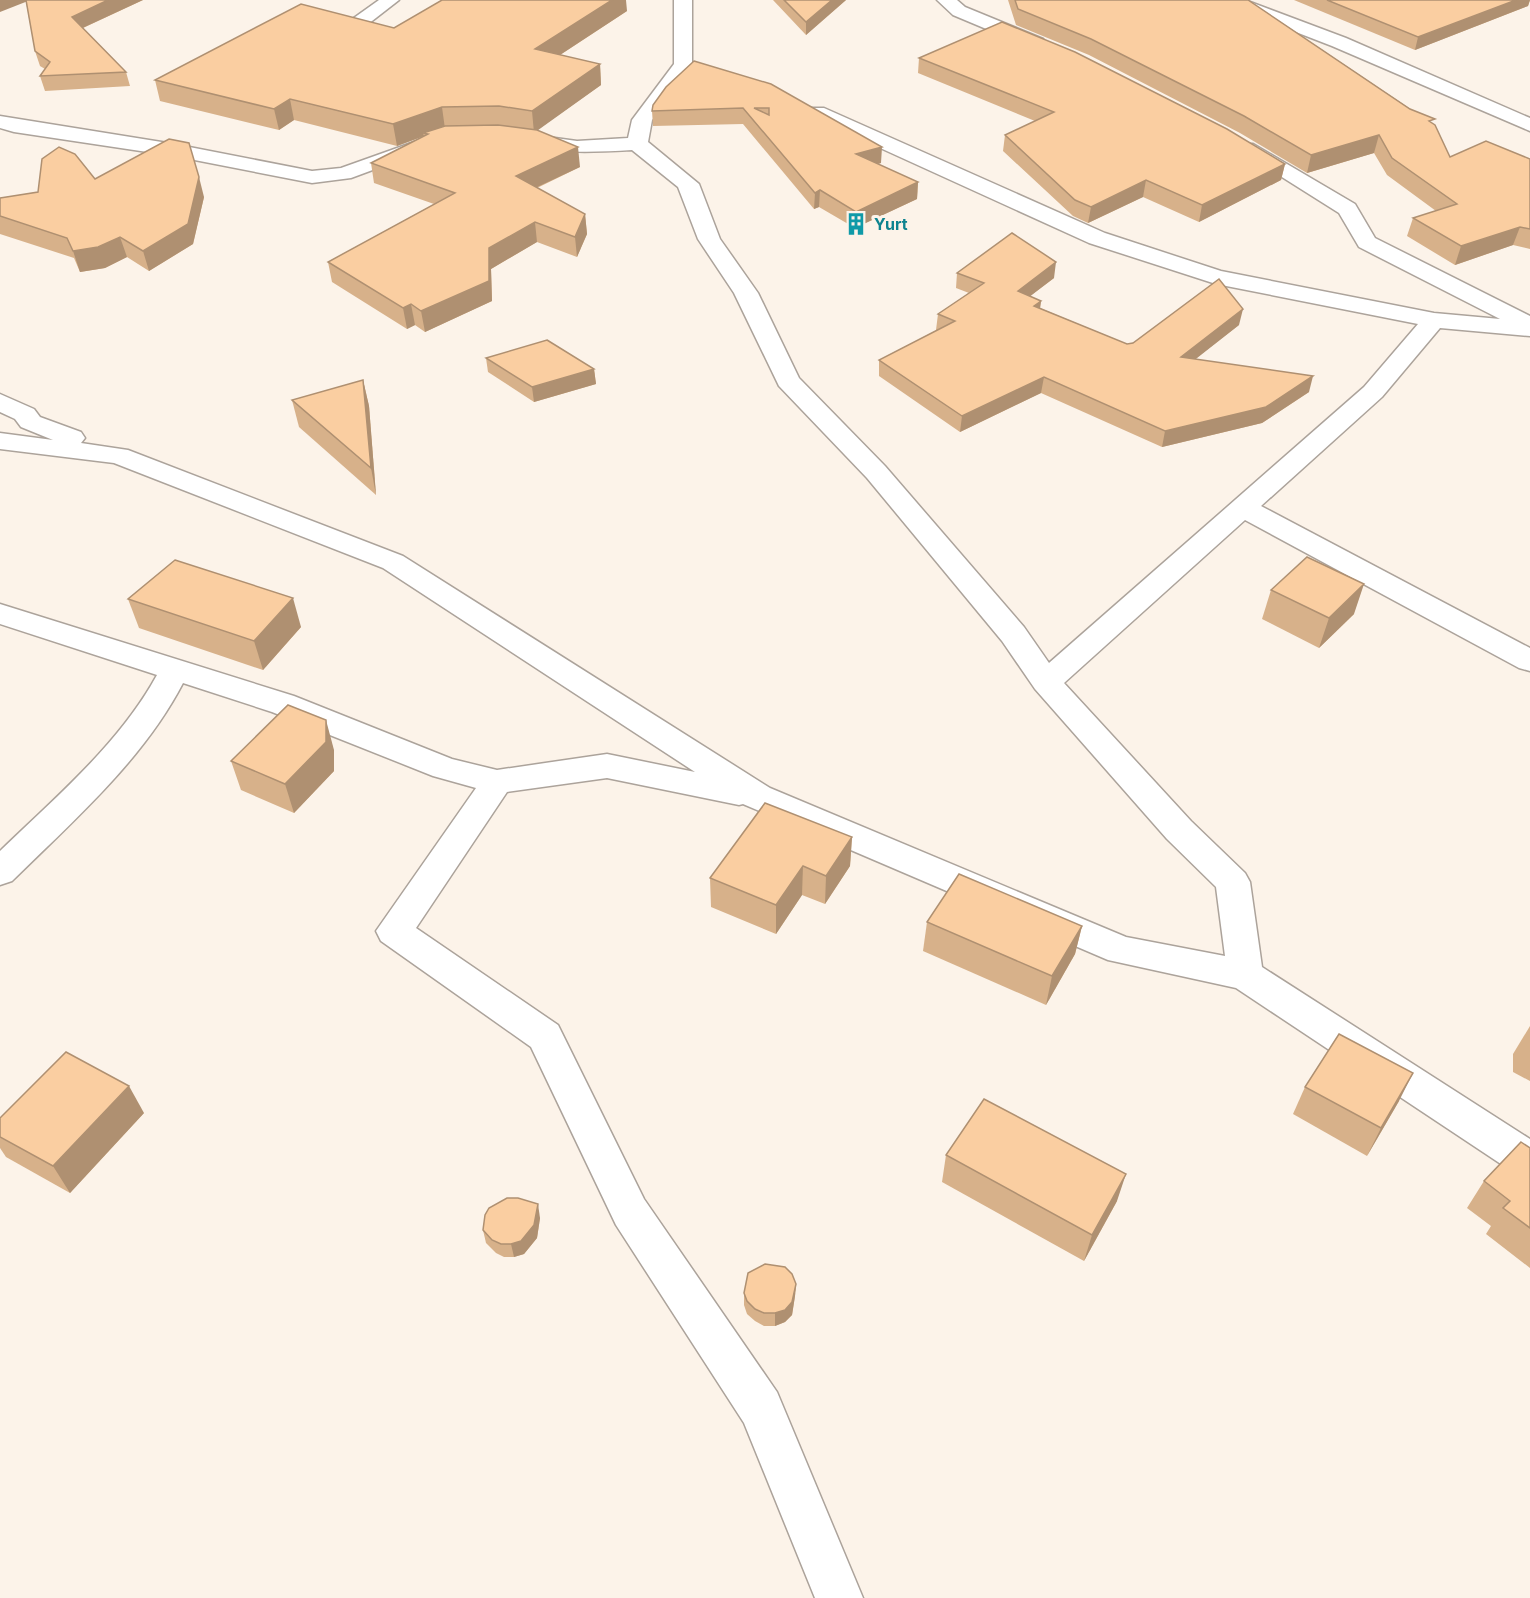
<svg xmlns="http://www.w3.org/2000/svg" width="1530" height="1598" font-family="Inter,sans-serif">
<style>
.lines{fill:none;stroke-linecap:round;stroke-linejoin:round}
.minor-casing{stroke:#aca39b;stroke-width:3}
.minor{fill:#fff;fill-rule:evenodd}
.wall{fill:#d7b18a}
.shaded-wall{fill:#af9071}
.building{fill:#facea1;stroke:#af9071;stroke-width:1.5;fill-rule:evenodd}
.labels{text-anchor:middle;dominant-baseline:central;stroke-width:6;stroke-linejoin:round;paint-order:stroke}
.far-culture-label{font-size:16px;font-weight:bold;fill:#0d838f;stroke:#fcf3e9;text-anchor:start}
</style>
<rect width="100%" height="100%" fill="#fcf3e9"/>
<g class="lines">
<g class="minor-casing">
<g id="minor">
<polygon points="379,0 399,0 363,28 351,28 348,24 351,20"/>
<path d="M 674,0 L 692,0 L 692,64 L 652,120 L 648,142 L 699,184 L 720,239 L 758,293 L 799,378 L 885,466 L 1024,627 L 1049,663 L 1364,387 L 1418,324 L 1216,284 L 1089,243 L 810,116 L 807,112 L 810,108 L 824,108 L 1105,233 L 1221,271 L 1434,313 L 1500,319 L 1359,247 L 1339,213 L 1236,148 L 1239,144 L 1253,144 L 1355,204 L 1375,238 L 1530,316 L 1530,336 L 1440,328 L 1382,397 L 1261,506 L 1530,648 L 1530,671 L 1519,668 L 1245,520 L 1064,683 L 1191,821 L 1245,873 L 1250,882 L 1262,967 L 1530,1139 L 1530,1179 L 1516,1174 L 1236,988 L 1108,960 L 743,804 L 739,805 L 607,778 L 507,792 L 416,928 L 558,1025 L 644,1199 L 777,1392 L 863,1598 L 815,1598 L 744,1423 L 616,1225 L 531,1047 L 381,941 L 376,931 L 476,788 L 433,776 L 272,712 L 183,683 C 143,760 73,821 12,881 L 0,885 L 0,851 C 56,797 120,743 157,675 L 0,624 L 0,604 L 294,696 L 452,759 L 497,770 L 607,754 L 695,772 L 383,568 L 114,463 L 0,449 L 0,433 L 53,440 L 21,427 L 15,419 L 0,412 L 0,394 L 34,409 L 40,417 L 81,432 L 85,438 L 81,443 L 128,450 L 403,556 L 770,788 L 1126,937 L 1225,956 L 1216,887 L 1167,839 L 1035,689 L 1002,641 L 867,478 L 779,386 L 734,293 L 698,239 L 678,187 L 632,150 C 596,152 561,154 526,145 L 523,141 L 526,137 L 533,135 L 577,141 L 628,138 L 632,120 L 674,64 Z"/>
<polygon points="937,0 957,0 965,7 1043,39 1045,43 1043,47 1029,47 953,15"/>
<polygon points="1220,0 1245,0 1346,38 1530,118 1530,131 1332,46 1223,4"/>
<polygon points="0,116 174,144 312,171 341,168 414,142 421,144 424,148 421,152 351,178 312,183 174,156 14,132 0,128"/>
</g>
</g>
<use href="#minor" class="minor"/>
</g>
<g class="wall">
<polygon points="0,0 143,0 83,28 126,72 130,86 45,91 40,76 45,69 40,66 35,51 26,2"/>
<polygon points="773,0 846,0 806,35"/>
<polygon points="1008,0 1248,0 1433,124 1450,157 1530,159 1530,249 1513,245 1455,265 1407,236 1413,218 1436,211 1387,175 1374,153 1307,173 1240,133 1089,55 1016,25"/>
<polygon points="1294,0 1530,0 1528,6 1415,50"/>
<polygon points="627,11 560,55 600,64 601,85 537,130 580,167 537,188 585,214 587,234 577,257 537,242 491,269 492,301 425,332 415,325 407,329 332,282 328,262 434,204 374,183 371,163 424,136 397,146 294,120 279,130 160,101 155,80 394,28"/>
<polygon points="919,58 1285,164 1281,180 1199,222 1143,197 1088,223 1073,216 1003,151 1005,135 1035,121 918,73"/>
<polygon points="771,84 881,163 877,164 918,182 917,199 855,228 819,207 814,209 743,124 653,126 652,111"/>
<polygon points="95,179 204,197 193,244 149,271 127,257 105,268 80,272 74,258 0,234 0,198 38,192"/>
<polygon points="957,273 1054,278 1030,296 1041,301 1040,308 1127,344 1239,325 1195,359 1309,392 1262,423 1162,447 1041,393 960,432 879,376 879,360 937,330 936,330 938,314 969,293 956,288"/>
<polygon points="486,358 594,369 596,384 534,402 488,372"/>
<polygon points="363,380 369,406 376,495 299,427 292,400"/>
<polygon points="1271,590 1354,614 1319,648 1262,619"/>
<polygon points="128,599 301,627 263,670 139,628"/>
<polygon points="334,750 334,771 294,813 241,790 231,761"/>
<polygon points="852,837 850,866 825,904 802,895 776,934 711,907 710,878"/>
<polygon points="927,922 1082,926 1075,954 1046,1005 923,951"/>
<polygon points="1530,1026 1530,1081 1513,1072 1513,1054"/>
<polygon points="1305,1087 1399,1101 1367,1156 1293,1114"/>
<polygon points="144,1113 70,1193 6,1157 0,1148 0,1118"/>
<polygon points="1530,1148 1530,1268 1486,1234 1491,1226 1467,1208 1484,1181"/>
<polygon points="946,1155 1117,1201 1084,1261 942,1182"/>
<polygon points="540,1218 537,1238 524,1254 514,1257 504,1257 496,1253 486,1243 483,1230"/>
<polygon points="796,1284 795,1296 792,1315 785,1322 775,1326 764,1326 755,1321 747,1314 744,1305 744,1293"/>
</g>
<g class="shaded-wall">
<polygon points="0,0 28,0 28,1 0,12"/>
<polygon points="108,0 143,0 76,31 72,17"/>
<polygon points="612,0 626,0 627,11 537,70 535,49"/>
<polygon points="832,0 846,0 806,35 806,22"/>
<polygon points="1516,0 1530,0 1528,6 1415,50 1418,37"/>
<polygon points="600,64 601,85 534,133 532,111"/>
<polygon points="290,99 294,120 279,130 274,109"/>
<polygon points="442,107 445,129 423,133 424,136 397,146 393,124"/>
<polygon points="1379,135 1374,153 1307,173 1311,155"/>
<polygon points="578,147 580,167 518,196 516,176"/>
<polygon points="882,147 881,163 856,170 856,154"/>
<polygon points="1285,164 1281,180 1199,222 1202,205"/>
<polygon points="199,177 204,197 193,244 149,271 143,251"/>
<polygon points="1146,180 1143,197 1088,223 1091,207"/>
<polygon points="918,182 917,199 855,228 856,212"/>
<polygon points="820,190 819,207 814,209 815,193"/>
<polygon points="585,214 587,234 577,257 575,237"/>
<polygon points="535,222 537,242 491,269 492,301 425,332 421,311 489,248"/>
<polygon points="1520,227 1513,245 1455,265 1461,246"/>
<polygon points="120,237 127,257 105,268 80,272 73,251"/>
<polygon points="1056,262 1054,278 1016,307 1018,291"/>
<polygon points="1041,301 1039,316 1034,306"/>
<polygon points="411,304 415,325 407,329 403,308"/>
<polygon points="1243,309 1239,325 1178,373 1181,357"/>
<polygon points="594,369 596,384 534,402 532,387"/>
<polygon points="1313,376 1309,392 1262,423 1162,447 1165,431"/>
<polygon points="1044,377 1041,393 960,432 962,416"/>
<polygon points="363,380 369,406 376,495 371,468"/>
<polygon points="1364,584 1354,614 1319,648 1329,618"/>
<polygon points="293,598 301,627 263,670 254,641"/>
<polygon points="326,720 334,750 334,771 294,813 285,784"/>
<polygon points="852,837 850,866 825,904 826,876"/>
<polygon points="803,866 802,895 776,934 776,905"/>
<polygon points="1082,926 1075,954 1046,1005 1052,976"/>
<polygon points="1413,1073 1399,1101 1367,1156 1381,1128"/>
<polygon points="129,1086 144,1113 70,1193 53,1166"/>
<polygon points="1126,1174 1117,1201 1084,1261 1092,1235"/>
<polygon points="538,1204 540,1218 537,1238 524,1254 514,1257 511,1244"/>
<polygon points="796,1284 795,1296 792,1315 785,1322 775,1326 775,1313"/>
</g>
<g class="building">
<polygon points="26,0 108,0 72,17 126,72 40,76 50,62 35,51"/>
<polygon points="442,0 612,0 535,49 600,64 532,111 499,106 442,107 393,124 290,99 274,109 155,80 301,4 394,28"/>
<polygon points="784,0 832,0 806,22"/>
<polygon points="1015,0 1248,0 1410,109 1435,119 1429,121 1435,125 1450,157 1486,141 1530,159 1530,229 1520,227 1461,246 1413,218 1457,204 1392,158 1379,135 1311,155 1244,116 1091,39 1018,9"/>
<polygon points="1327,0 1516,0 1418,37"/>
<polygon points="1002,22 1075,52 1227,129 1285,164 1202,205 1146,180 1091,207 1075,200 1005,135 1054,112 919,58"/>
<path d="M 694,61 L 771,84 L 882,147 L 856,154 L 918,182 L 856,212 L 820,190 L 815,193 L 743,108 L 652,111 L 653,105 L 666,87 ZM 754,108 L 769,108 L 769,115 Z"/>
<polygon points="498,125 537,130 578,147 516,176 585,214 575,237 535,222 489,248 489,281 421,311 411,304 403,308 328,262 455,193 371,163 428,134 423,133 445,126"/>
<polygon points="169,139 189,143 199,177 188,224 143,251 120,237 98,247 73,251 67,238 0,216 0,198 38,192 42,159 59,147 75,154 95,179"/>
<polygon points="1012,233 1056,262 1018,291 1041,301 1034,306 1127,344 1133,343 1219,279 1243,309 1181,357 1313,376 1266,407 1165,431 1044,377 962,416 879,360 955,321 938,314 984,283 957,273"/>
<polygon points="547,340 594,369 532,387 486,358"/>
<polygon points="363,380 371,468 292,400"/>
<polygon points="1307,557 1364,584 1329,618 1271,590"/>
<polygon points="175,560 293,598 254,641 128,599"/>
<polygon points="288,705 326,720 326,742 285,784 231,761"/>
<polygon points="765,803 852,837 826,876 803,866 776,905 710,878"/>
<polygon points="959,874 1082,926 1052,976 927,922"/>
<polygon points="1339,1034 1413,1073 1381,1128 1305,1087"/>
<polygon points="66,1052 129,1086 53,1166 0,1137 0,1118"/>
<polygon points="984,1099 1126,1174 1092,1235 946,1155"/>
<polygon points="1521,1142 1530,1148 1530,1228 1503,1208 1510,1201 1484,1181"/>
<polygon points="507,1198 518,1198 538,1204 534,1225 521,1241 511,1244 501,1244 492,1240 483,1230 485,1215 489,1208"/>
<polygon points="765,1264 785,1267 792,1274 796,1284 792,1302 785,1310 775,1313 764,1313 755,1309 747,1301 744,1293 748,1273"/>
</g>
<defs>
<g id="building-bare" transform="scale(1.8)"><path d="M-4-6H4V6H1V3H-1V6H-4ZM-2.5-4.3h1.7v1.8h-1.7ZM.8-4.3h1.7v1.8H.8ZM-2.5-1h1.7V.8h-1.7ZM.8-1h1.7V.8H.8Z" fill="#0f9aa8" stroke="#fcf3e9" stroke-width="2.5" paint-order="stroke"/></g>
</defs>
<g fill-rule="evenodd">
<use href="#building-bare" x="856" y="224"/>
</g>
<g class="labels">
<g class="far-culture-label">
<text x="874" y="224">Yurt</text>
</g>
</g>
</svg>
